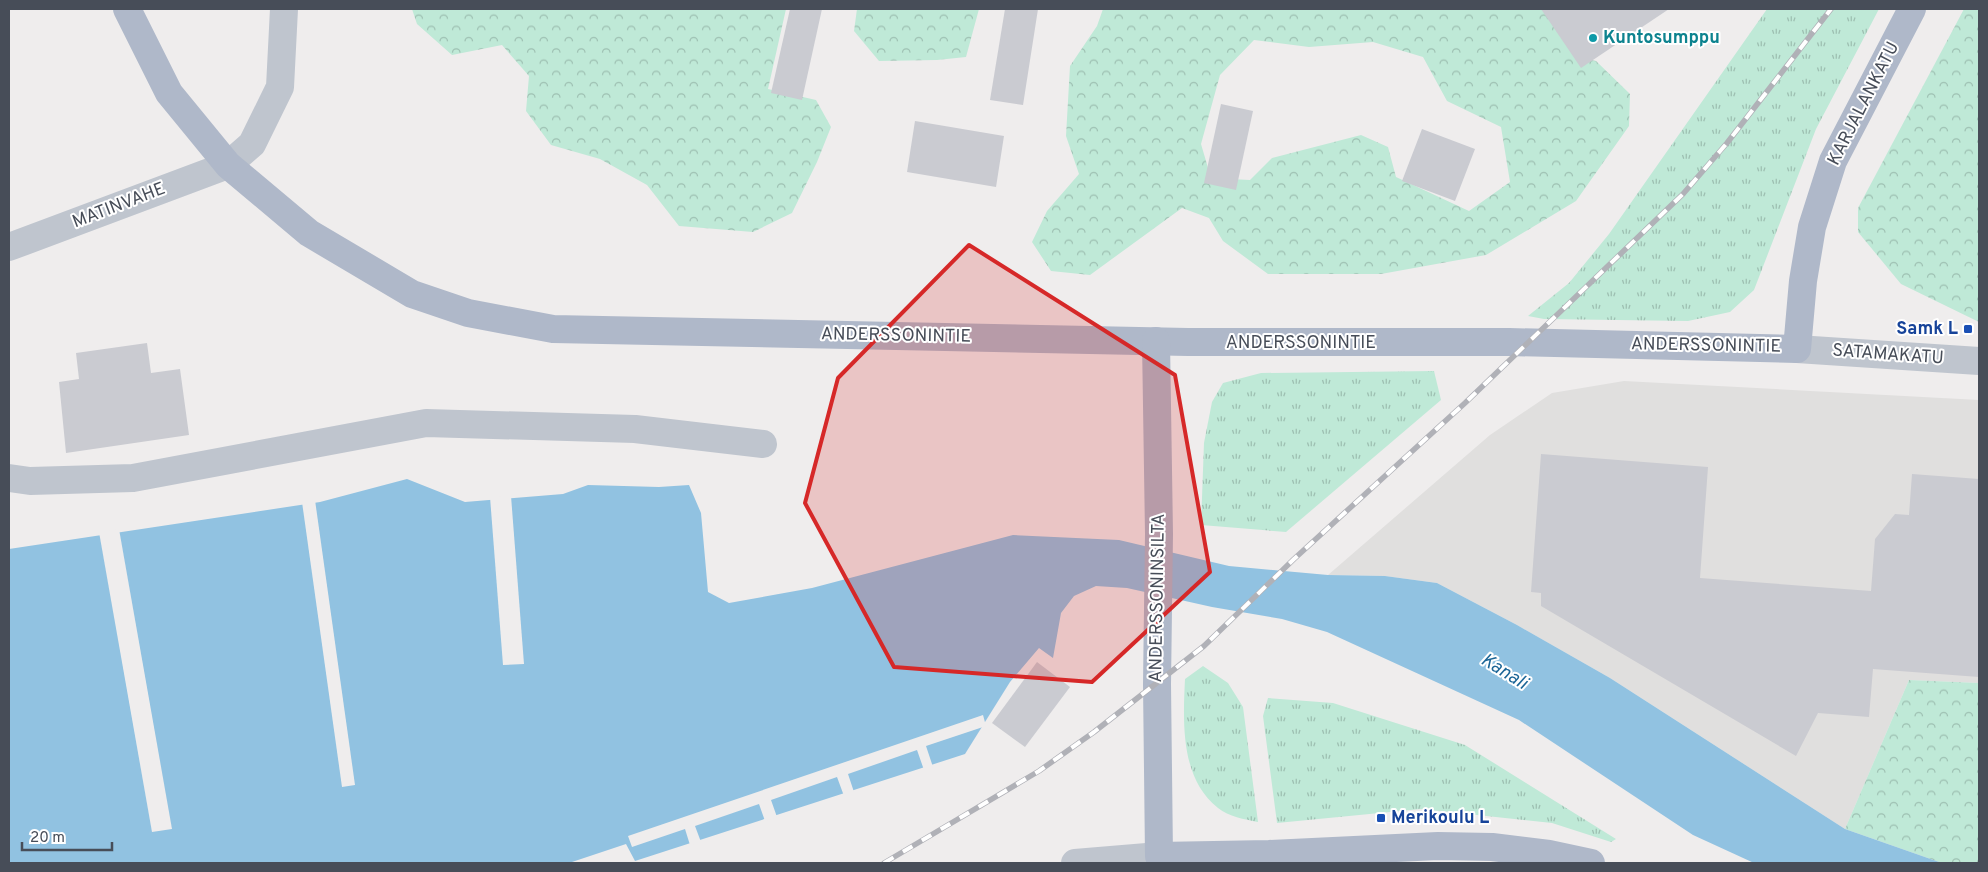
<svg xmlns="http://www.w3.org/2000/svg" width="1988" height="872" font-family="Overpass,sans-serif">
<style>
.education{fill:#e0dfde}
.grass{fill:url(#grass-tufts)}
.forest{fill:url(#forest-crowns);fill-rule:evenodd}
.water{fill:#91c2e1}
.pier{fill:#efeded}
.building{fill:#cacbd1}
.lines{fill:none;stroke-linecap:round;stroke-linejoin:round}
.minor{stroke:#bfc5ce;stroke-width:28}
.major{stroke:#afb8c9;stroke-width:28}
.rail-casing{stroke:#b0b1b7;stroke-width:5.5}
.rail{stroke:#fff;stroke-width:4;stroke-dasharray:11;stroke-linecap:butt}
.marked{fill:#d62828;fill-opacity:0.2;stroke:#d62828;stroke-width:4;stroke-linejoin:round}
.culture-dot{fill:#0f9aa8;stroke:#fff;stroke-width:2}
.transit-dot{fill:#1a4fb4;stroke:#fff;stroke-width:2}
.labels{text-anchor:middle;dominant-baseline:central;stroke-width:4;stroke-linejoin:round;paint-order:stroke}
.culture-label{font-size:18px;font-weight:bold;fill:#0d838f;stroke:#fff;text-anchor:start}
.street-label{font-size:18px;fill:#474d58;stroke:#fff}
.transit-label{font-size:18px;font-weight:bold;fill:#164399;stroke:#fff;text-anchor:end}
.water-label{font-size:19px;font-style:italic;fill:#1c6697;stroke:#fff}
</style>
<defs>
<pattern id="grass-tufts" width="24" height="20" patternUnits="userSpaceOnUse" patternTransform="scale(1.25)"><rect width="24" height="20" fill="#bfe9d7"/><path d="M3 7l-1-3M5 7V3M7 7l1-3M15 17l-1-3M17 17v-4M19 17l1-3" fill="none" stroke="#9dbfb1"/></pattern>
<pattern id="forest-crowns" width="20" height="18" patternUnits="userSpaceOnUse" patternTransform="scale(1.25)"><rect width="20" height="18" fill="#bfe9d7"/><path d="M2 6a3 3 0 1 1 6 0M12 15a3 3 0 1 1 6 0" fill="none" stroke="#9dbfb1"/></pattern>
</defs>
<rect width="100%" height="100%" fill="#efeded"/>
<polygon class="education" points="1624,381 1979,400 1979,683 1909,680 1845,829 1610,678 1517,625 1437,583 1385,576 1328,575 1490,435 1552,393"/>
<g class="grass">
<polygon points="1767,9 1879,9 1816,129 1754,290 1730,312 1688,321 1544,319 1528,316 1569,283 1609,234"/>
<polygon points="1434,371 1441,400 1286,532 1201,525 1204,443 1212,402 1223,383 1261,373"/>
<path d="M 1203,666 L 1228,683 L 1243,707 L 1258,822 C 1244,819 1229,817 1218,808 C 1180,778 1183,722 1185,679 Z"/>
<polygon points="1268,698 1333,703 1465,745 1616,839 1611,842 1552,823 1421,809 1277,823 1263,716"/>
</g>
<g class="forest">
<polygon points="412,9 786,9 768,89 816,100 831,127 817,162 792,213 753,232 679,226 647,185 600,159 551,145 526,111 529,76 502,45 452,55 417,24"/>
<polygon points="857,9 979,9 966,57 937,60 879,61 854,31"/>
<path d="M 1103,9 L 1543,9 L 1576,57 L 1596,61 L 1630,94 L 1629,126 L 1576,201 L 1486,255 L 1381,274 L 1268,274 L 1223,241 L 1209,218 L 1182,208 L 1090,275 L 1051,271 L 1032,242 L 1047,211 L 1079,174 L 1066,136 L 1070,66 L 1097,26 ZM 1254,40 L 1309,47 L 1373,42 L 1423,57 L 1447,101 L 1501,127 L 1510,182 L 1469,211 L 1396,177 L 1388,147 L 1361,135 L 1272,158 L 1250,180 L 1211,178 L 1201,144 L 1220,75 Z"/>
<polygon points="1964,9 1979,9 1979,322 1901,284 1858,232 1858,208"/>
<polygon points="1909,680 1979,683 1979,863 1942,863 1845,829"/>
</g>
<polygon class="water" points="407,479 465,502 563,494 588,485 659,487 689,485 701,513 708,592 729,603 812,588 1013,535 1119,540 1229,566 1328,575 1385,576 1437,583 1517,625 1610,678 1845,829 1942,863 1754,863 1693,835 1519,720 1327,632 1282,619 1212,607 1127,588 1096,586 1074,596 1061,613 1053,658 1039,648 1010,682 965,754 635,861 626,844 569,863 9,863 9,549 320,502"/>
<g class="pier">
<polygon points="511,496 524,664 503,665 490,497"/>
<polygon points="315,500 355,785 342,787 302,502"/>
<polygon points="119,529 172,829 152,832 99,532"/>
<polygon points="983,715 986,726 926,746 933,767 924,770 917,750 848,774 854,792 844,796 837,777 771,800 777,817 765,821 759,804 695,826 701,842 690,845 685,829 632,847 628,836"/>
</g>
<g class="building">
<polygon points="790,9 822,9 802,100 771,93"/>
<polygon points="1005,9 1038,9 1023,105 990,100"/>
<polygon points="1541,9 1669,9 1581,68"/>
<polygon points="1221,104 1253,111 1236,190 1204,183"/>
<polygon points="915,121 1004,136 996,187 907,172"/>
<polygon points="1422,129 1475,149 1455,201 1402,181"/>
<polygon points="147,343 151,373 180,369 189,435 66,453 59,382 79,379 76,353"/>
<polygon points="1541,454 1708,467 1700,578 1871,591 1875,539 1895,514 1909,515 1912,474 1979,479 1979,677 1873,669 1869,717 1818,713 1796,756 1541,606 1541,593 1531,592"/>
<polygon points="1037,662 1070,687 1025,747 992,723"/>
</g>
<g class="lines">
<g class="minor">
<polyline points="9,247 228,165 252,144 280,87 284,9"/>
<polyline points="1797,349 1979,361"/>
<polyline points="9,478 30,481 133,478 426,423 635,429 763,444"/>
<polyline points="1075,863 1159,856"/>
</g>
<g class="major">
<polyline points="127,9 169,93 228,165 309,233 412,294 468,313 553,329 1188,342 1509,342 1797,349 1803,281 1812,227 1833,161 1912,9"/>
<polyline points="1156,341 1159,534 1157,684 1159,856 1269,854 1438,846 1492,847 1549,854 1591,863"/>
</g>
<g class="rail-casing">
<polyline id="rail" points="884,863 1039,771 1094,732 1204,646 1294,559 1465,403 1683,194 1727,143 1831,9"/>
</g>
<use href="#rail" class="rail"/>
</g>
<path class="marked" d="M 969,245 L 1175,375 L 1210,572 L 1092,682 L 894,667 L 805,503 L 838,378 Z"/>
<circle class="culture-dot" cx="1593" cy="38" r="5"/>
<g class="transit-dot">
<rect x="1963" y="324" width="10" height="10" rx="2.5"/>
<rect x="1376" y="813" width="10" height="10" rx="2.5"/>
</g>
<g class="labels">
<g class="culture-label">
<text x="1603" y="38">Kuntosumppu</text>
</g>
<g class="street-label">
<text transform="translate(1864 104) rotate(-63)">KARJALANKATU</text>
<text transform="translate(119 206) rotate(-21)">MATINVAHE</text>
<text transform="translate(896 336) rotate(1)">ANDERSSONINTIE</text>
<text x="1301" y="343">ANDERSSONINTIE</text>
<text transform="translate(1706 346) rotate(1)">ANDERSSONINTIE</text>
<text transform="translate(1888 355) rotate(4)">SATAMAKATU</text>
<text transform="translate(1158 598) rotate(-89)">ANDERSSONINSILTA</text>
</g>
<g class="transit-label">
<text x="1958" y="329">Samk L</text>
<text x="1391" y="818" text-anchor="start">Merikoulu L</text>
</g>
<g class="water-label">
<text transform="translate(1504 672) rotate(32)">Kanali</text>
</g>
</g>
<rect width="1988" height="872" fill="none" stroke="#474d58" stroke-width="20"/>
<path d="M22 842v8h90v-8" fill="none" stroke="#474d58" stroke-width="2.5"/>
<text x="30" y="842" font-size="15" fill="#474d58" stroke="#ffffff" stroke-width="4" paint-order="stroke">20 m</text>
</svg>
